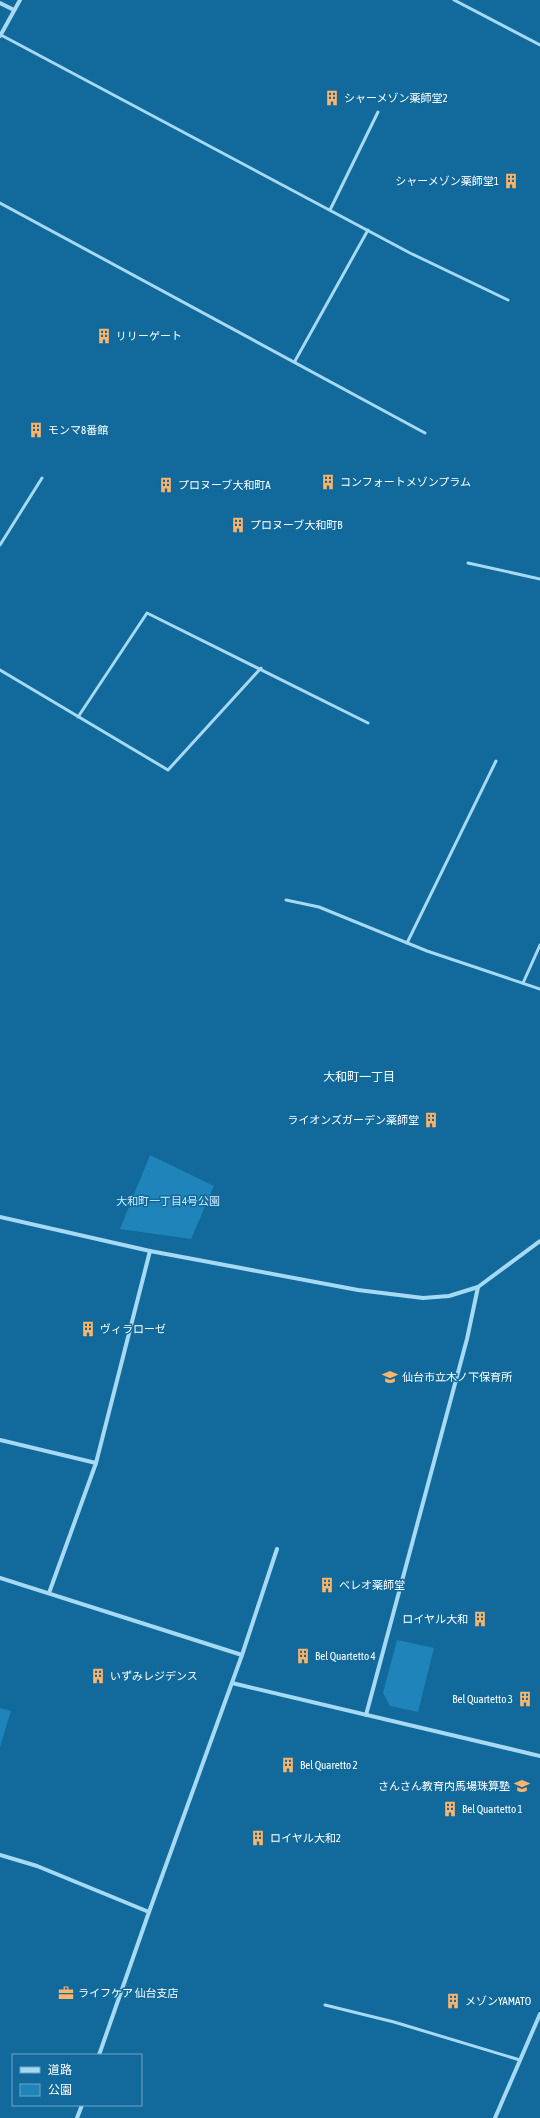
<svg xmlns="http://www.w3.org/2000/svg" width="540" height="2118" font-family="'Asap Condensed','Noto Sans JP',sans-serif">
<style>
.green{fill:#1f84b9}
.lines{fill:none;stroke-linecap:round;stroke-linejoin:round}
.service{stroke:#a5d9f4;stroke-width:3}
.minor{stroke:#a5d9f4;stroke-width:4}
.labels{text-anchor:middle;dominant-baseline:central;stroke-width:3;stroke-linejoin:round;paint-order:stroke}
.poi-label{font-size:11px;fill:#fff;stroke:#116a9b;text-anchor:start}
.park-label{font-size:11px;fill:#cdedfe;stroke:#116a9b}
.neighbourhood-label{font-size:12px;fill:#fff;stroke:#116a9b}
</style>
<rect width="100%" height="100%" fill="#116a9b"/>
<g class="green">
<polygon points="150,1155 214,1186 191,1239 120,1229"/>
<polygon points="397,1640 434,1648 418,1712 390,1706 383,1693"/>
<polygon points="0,1708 11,1711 0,1747"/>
</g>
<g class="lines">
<g class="service">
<polyline points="454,0 540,45"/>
<polyline points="1,35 410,253 508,300"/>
<polyline points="0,203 425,433"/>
<polyline points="330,210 378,112"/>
<polyline points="295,361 368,230"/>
<polyline points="0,545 42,478"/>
<polyline points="468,563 540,579"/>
<polyline points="0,670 168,770 261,668"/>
<polyline points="78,717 147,613 368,723"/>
<polyline points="286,900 319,907 427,951 540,989"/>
<polyline points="407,943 496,761"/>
<polyline points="523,983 540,945"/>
<polyline points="325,2005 394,2022 520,2060"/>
</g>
<g class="minor">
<polyline points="0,3 14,10"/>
<polyline points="0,36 20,0"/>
<polyline points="0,1217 150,1251 358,1290 423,1298 449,1296 478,1287 540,1241"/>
<polyline points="0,1440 96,1463"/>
<polyline points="0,1578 242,1655 149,1912 99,2055"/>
<polyline points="49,1593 96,1463 150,1251"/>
<polyline points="242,1655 277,1549"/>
<polyline points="232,1683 540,1756"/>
<polyline points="366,1715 467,1339 478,1287"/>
<polyline points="0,1855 37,1866 149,1912"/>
<polyline points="77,2118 82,2105"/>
<polyline points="495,2118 540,2014"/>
</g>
</g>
<defs>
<g id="building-bare" transform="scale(1.2)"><path d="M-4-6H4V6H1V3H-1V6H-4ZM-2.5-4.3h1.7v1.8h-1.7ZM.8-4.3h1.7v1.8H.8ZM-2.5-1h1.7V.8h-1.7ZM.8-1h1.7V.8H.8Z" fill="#ffb468" stroke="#116a9b" stroke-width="2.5" paint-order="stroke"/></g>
<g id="school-bare" transform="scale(1.2)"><path d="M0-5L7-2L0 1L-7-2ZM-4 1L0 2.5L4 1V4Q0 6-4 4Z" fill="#ffb468" stroke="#116a9b" stroke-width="2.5" paint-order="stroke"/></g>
<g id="office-bare" transform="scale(1.2)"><path d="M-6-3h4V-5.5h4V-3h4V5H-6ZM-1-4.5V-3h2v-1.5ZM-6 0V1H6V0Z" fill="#ffb468" stroke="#116a9b" stroke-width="2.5" paint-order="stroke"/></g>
</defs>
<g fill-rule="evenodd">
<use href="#building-bare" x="332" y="98"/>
<use href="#building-bare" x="511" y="181"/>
<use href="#building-bare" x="104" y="336"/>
<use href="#building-bare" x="36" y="430"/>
<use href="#building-bare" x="328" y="482"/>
<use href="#building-bare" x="166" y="485"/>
<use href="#building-bare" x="238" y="525"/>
<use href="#building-bare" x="431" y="1120"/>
<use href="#building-bare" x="88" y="1329"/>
<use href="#school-bare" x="390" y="1377"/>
<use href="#building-bare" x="327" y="1585"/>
<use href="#building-bare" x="480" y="1619"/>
<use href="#building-bare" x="303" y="1656"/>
<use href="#building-bare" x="98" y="1676"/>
<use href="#building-bare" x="525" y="1699"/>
<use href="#building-bare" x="288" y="1765"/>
<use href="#school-bare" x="522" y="1786"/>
<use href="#building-bare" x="450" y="1809"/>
<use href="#building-bare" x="258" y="1838"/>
<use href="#office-bare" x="66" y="1993"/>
<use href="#building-bare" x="453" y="2001"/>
</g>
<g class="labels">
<g class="poi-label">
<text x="344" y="98">シャーメゾン薬師堂2</text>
<text x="499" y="181" text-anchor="end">シャーメゾン薬師堂1</text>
<text x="116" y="336">リリーゲート</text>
<text x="48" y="430">モンマ8番館</text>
<text x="340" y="482">コンフォートメゾンプラム</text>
<text x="178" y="485">プロヌーブ大和町A</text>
<text x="250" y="525">プロヌーブ大和町B</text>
<text x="419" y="1120" text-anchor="end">ライオンズガーデン薬師堂</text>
<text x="100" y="1329">ヴィラローゼ</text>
<text x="402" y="1377">仙台市立木ノ下保育所</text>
<text x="339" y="1585">ベレオ薬師堂</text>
<text x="468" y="1619" text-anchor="end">ロイヤル大和</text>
<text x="315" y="1656">Bel Quartetto 4</text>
<text x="110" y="1676">いずみレジデンス</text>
<text x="513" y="1699" text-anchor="end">Bel Quartetto 3</text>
<text x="300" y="1765">Bel Quaretto 2</text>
<text x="510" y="1786" text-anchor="end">さんさん教育内馬場珠算塾</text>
<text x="462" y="1809">Bel Quartetto 1</text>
<text x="270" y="1838">ロイヤル大和2</text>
<text x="78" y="1993">ライフケア 仙台支店</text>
<text x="465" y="2001">メゾンYAMATO</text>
</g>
<g class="park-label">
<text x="168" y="1201">大和町一丁目4号公園</text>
</g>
<g class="neighbourhood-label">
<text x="359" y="1077">大和町一丁目</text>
</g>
</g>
<rect x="12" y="2054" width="130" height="52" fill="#116a9b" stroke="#70a6c3"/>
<rect x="20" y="2067" width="20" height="6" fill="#a5d9f4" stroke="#70a6c3"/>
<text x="48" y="2074" font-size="12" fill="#ffffff">道路</text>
<rect x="20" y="2084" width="20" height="12" fill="#1f84b9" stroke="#70a6c3"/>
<text x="48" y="2094" font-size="12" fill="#ffffff">公園</text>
</svg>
